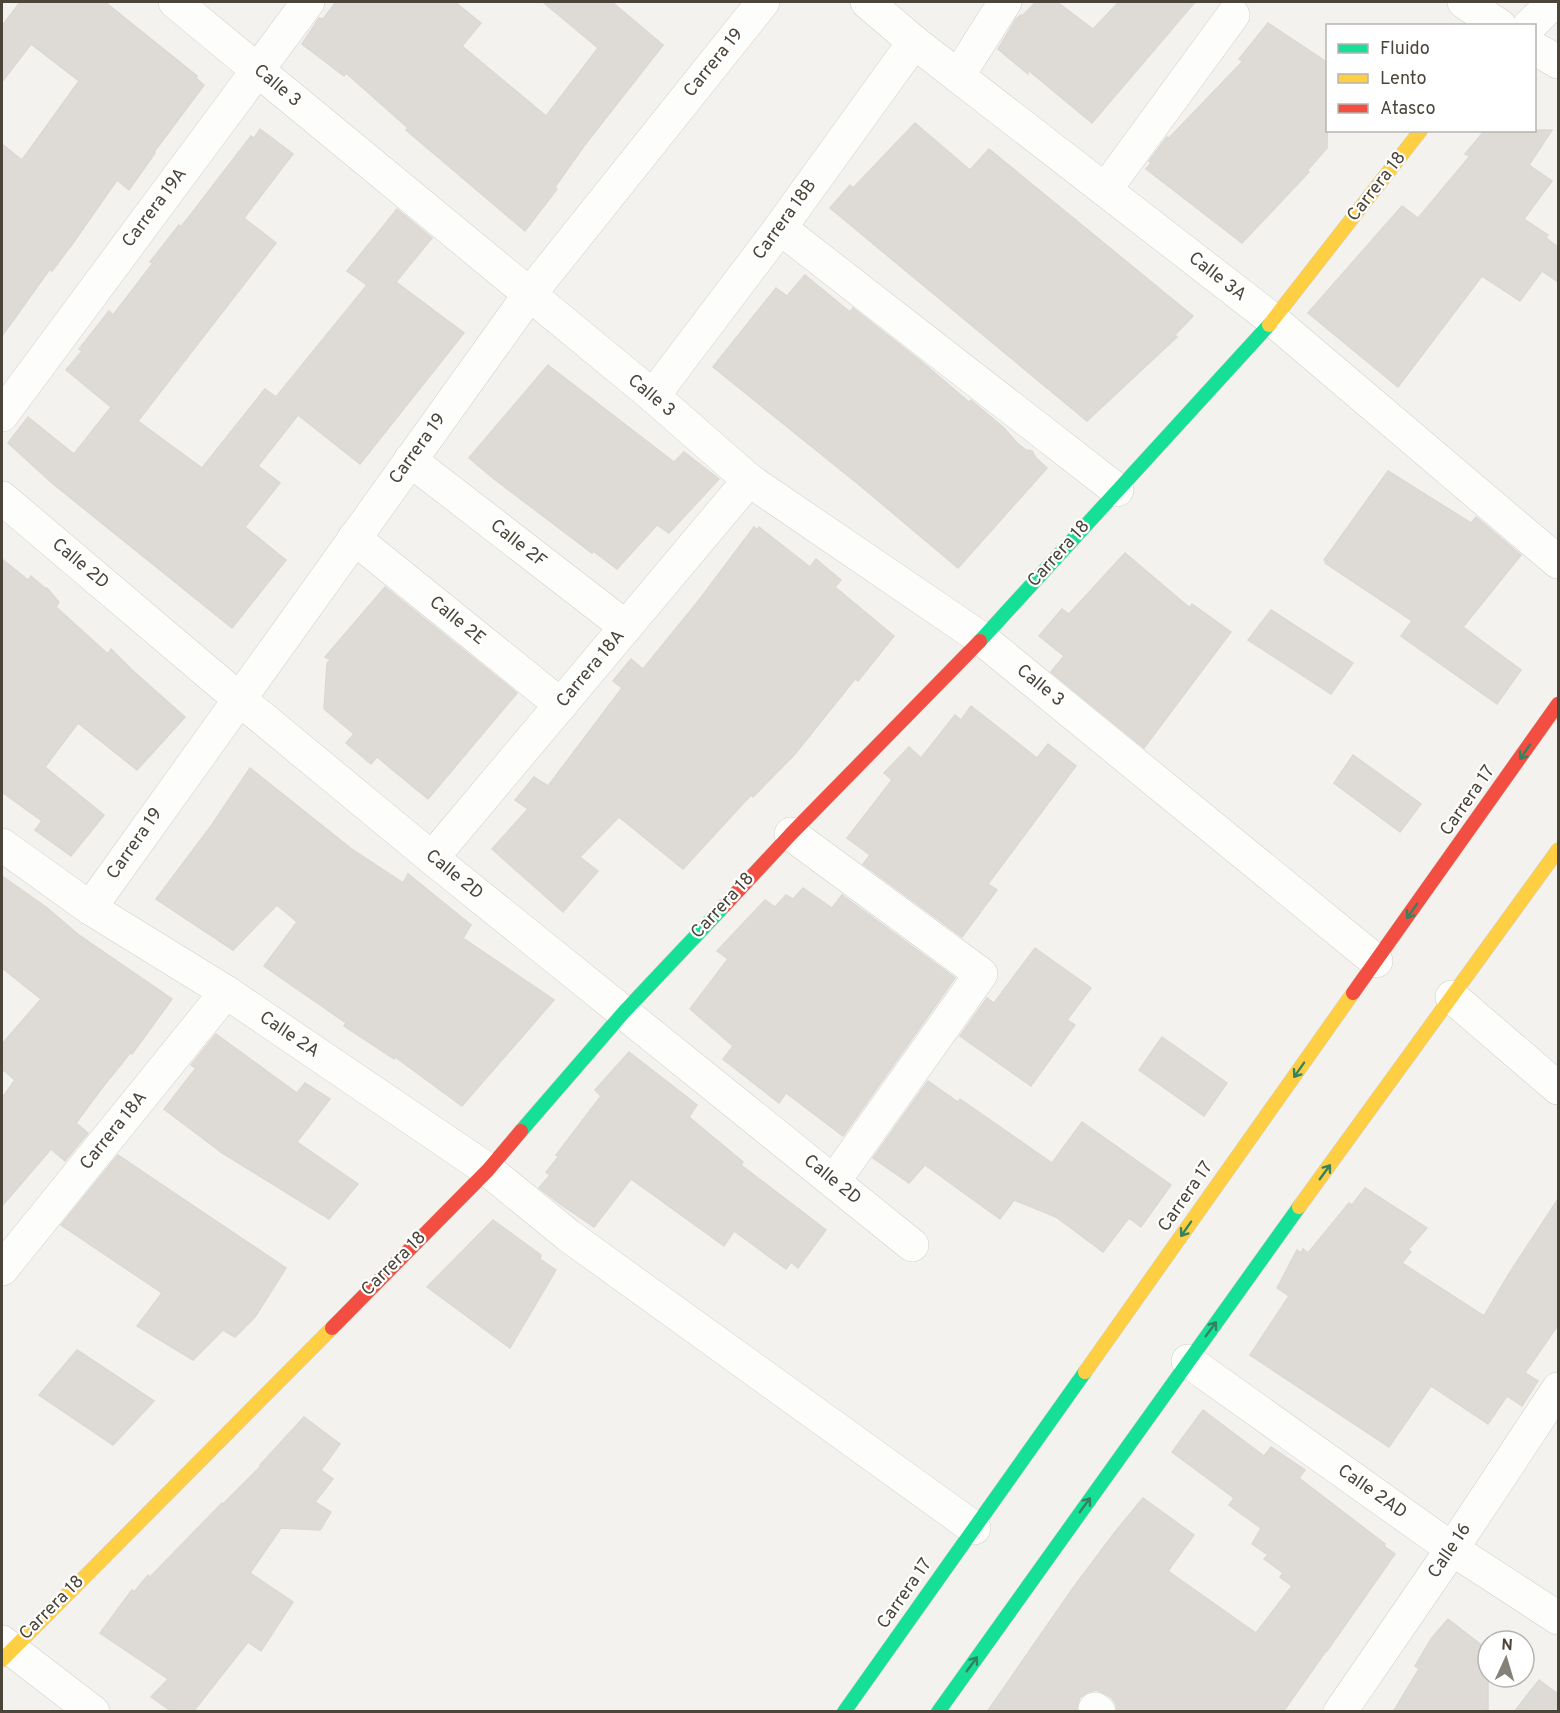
<svg xmlns="http://www.w3.org/2000/svg" width="1560" height="1713" font-family="Overpass,sans-serif">
<style>
.building{fill:#dedbd6;stroke:#dcd9d4;stroke-width:1.5}
.lines{fill:none;stroke-linecap:round;stroke-linejoin:round}
.street-casing{stroke:#d2d0cb;stroke-width:34}
.fast-casing{stroke:#d3cfc5;stroke-width:15}
.slow-casing{stroke:#d3cfc5;stroke-width:15}
.jam-casing{stroke:#d3cfc5;stroke-width:15}
.street{stroke:#fdfdfc;stroke-width:33}
.fast{stroke:#16e098;stroke-width:14}
.slow{stroke:#ffcf43;stroke-width:14}
.jam{stroke:#f24e42;stroke-width:14}
.oneway{stroke:#36825f}
.labels{text-anchor:middle;dominant-baseline:central;stroke-width:4.5;stroke-linejoin:round;paint-order:stroke}
.street-label{font-size:18px;fill:#4b4439;stroke:#fff}
</style>
<rect width="100%" height="100%" fill="#f4f2ee"/>
<g class="building">
<polygon points="20,2 105,2 197,76 196,78 204,85 154,152 155,153 129,190 117,180 73,243 52,271 50,269 2,336 2,144 22,160 79,81 31,44 2,82 2,26"/>
<polygon points="336,2 455,2 481,23 462,46 546,116 598,48 543,2 612,2 663,45 584,146 555,187 557,189 525,231 406,130 408,128 346,73 344,76 302,44 319,18 323,19"/>
<polygon points="1036,2 1057,2 1093,29 1119,2 1195,2 1092,123 1028,70 1028,74 998,49 1016,19 1021,15 1022,16"/>
<polygon points="1268,23 1328,63 1327,148 1307,171 1309,172 1242,243 1146,169 1151,163 1149,161 1167,137 1169,138 1243,61 1239,59"/>
<polygon points="915,123 970,170 989,149 1193,316 1175,335 1177,337 1087,421 830,208 850,185 853,188"/>
<polygon points="260,129 293,154 244,218 276,243 138,421 202,468 265,389 276,397 367,285 347,271 397,209 432,238 396,282 464,333 360,464 298,415 258,466 280,483 245,527 286,560 232,628 52,483 8,443 28,417 74,454 111,407 66,370 82,351 79,349 109,311 113,315 153,263 150,262 179,225 181,227 251,136 254,138"/>
<polygon points="1485,130 1552,130 1529,165 1552,181 1524,219 1548,235 1546,238 1558,247 1558,282 1542,271 1520,301 1482,276 1398,387 1308,313 1402,206 1418,218 1470,156 1465,154"/>
<polygon points="805,275 850,312 853,308 922,362 969,402 971,400 978,406 1004,428 1017,443 1026,450 1032,451 1036,458 1047,468 958,568 863,488 713,367 776,288 787,296"/>
<polygon points="548,365 674,462 684,452 719,479 669,533 657,525 617,569 593,551 592,553 494,479 469,458"/>
<polygon points="1388,471 1471,523 1476,517 1521,555 1463,627 1521,670 1497,704 1401,636 1412,621 1325,563 1326,561 1324,560"/>
<polygon points="754,527 757,530 759,527 810,567 816,559 841,580 835,587 894,636 858,681 855,679 795,754 753,797 751,795 683,869 619,817 580,857 598,871 563,912 492,849 528,809 515,800 534,777 548,786 622,688 613,681 631,659 643,669 699,600"/>
<polygon points="1125,553 1190,608 1192,604 1231,632 1144,748 1051,672 1064,656 1039,636 1062,609 1069,614"/>
<polygon points="2,559 28,580 31,576 45,588 47,588 59,602 56,607 108,654 111,649 132,670 185,717 137,770 78,723 45,767 104,815 71,856 35,830 42,821 2,792"/>
<polygon points="385,587 517,693 428,799 377,757 371,764 346,743 354,734 324,709 327,663 331,660 325,657"/>
<polygon points="1271,610 1353,663 1331,694 1248,640"/>
<polygon points="971,706 1037,758 1048,744 1076,766 988,884 997,890 962,937 863,864 870,855 847,838 892,780 884,773 909,747 921,758 955,715 961,720"/>
<polygon points="1353,755 1421,804 1400,832 1334,783"/>
<polygon points="250,768 353,850 403,883 408,874 471,925 463,938 554,1000 462,1106 395,1057 394,1059 344,1026 346,1023 264,966 297,922 277,905 233,950 156,899 211,826"/>
<polygon points="2,876 46,907 79,935 172,999 132,1054 131,1052 102,1088 76,1123 88,1133 65,1161 51,1149 2,1206 2,1098 15,1080 2,1069 2,1044 41,999 2,968"/>
<polygon points="803,888 832,908 842,895 955,978 843,1136 786,1093 779,1103 723,1059 733,1046 690,1009 728,959 717,951 765,900 775,907 786,895 793,899"/>
<polygon points="1035,948 1091,988 1067,1020 1075,1025 1031,1086 960,1036 987,998 994,1003"/>
<polygon points="216,1034 297,1093 305,1083 330,1099 297,1142 358,1184 329,1219 222,1153 164,1109 196,1068 191,1065"/>
<polygon points="1162,1037 1227,1083 1204,1116 1139,1070"/>
<polygon points="629,1052 697,1105 689,1117 743,1162 741,1165 826,1230 798,1268 791,1262 786,1269 734,1231 724,1246 631,1179 594,1227 560,1204 539,1188 550,1175 546,1172 559,1156 556,1155 601,1096 595,1090"/>
<polygon points="928,1081 958,1102 960,1099 1052,1163 1082,1122 1171,1185 1141,1227 1129,1218 1103,1252 1056,1217 1014,1200 1000,1219 925,1165 909,1183 873,1158"/>
<polygon points="118,1155 286,1268 255,1317 235,1337 223,1330 193,1360 137,1326 162,1293 61,1225"/>
<polygon points="1365,1188 1427,1228 1408,1250 1411,1252 1402,1263 1484,1316 1510,1272 1558,1199 1558,1325 1525,1373 1538,1381 1522,1406 1507,1396 1488,1424 1431,1386 1389,1447 1250,1355 1289,1296 1277,1288 1297,1250 1301,1253 1303,1249 1308,1253 1349,1203 1352,1205"/>
<polygon points="493,1220 541,1255 540,1259 556,1270 510,1348 427,1287"/>
<polygon points="77,1350 154,1401 113,1445 39,1395"/>
<polygon points="1203,1410 1264,1456 1271,1447 1305,1470 1299,1478 1385,1544 1384,1546 1395,1554 1327,1651 1326,1651 1283,1712 1117,1712 1116,1704 1111,1697 1097,1690 1088,1692 1080,1697 1077,1706 1077,1712 987,1712 1073,1588 1115,1532 1143,1498 1194,1535 1168,1571 1256,1633 1292,1586 1280,1577 1283,1573 1264,1559 1268,1555 1252,1544 1261,1528 1229,1505 1234,1498 1172,1452"/>
<polygon points="304,1417 340,1444 321,1470 333,1479 315,1502 331,1512 320,1530 281,1528 250,1573 293,1602 261,1651 248,1642 193,1712 172,1712 151,1697 168,1679 100,1633 132,1590 134,1592 148,1575 150,1577 222,1503 223,1504 261,1466 260,1465"/>
<polygon points="1448,1619 1488,1650 1488,1712 1393,1712 1419,1669 1415,1666 1431,1639"/>
<polygon points="1539,1680 1558,1694 1558,1712 1514,1712"/>
</g>
<g class="lines">
<g class="street-casing">
<g id="street">
<polyline points="175,2 653,396 749,480 982,639 1376,961"/>
<polyline points="867,2 914,42 1273,320 1558,562"/>
<polyline points="1464,2 1500,26"/>
<polyline points="1529,26 1554,2"/>
<polyline points="1534,48 1558,62"/>
<polyline points="958,76 1005,2"/>
<polyline points="1105,190 1233,15"/>
<polyline points="780,228 1117,490"/>
<polyline points="653,396 780,228 914,42"/>
<polyline points="2,415 308,2"/>
<polyline points="410,460 626,627"/>
<polyline points="2,498 238,698 432,858 912,1245"/>
<polyline points="354,538 561,705"/>
<polyline points="791,834 981,974 834,1181"/>
<polyline points="2,845 90,908 226,992 488,1170 569,1236 974,1528"/>
<polyline points="432,858 749,480"/>
<polyline points="90,908 529,295 763,2"/>
<polyline points="1452,997 1558,1088"/>
<polyline points="2,1269 226,992"/>
<polyline points="1188,1361 1452,1549 1558,1618"/>
<polyline points="2,1642 93,1712"/>
<polyline points="1095,1709 1099,1712"/>
<polyline points="1340,1712 1452,1549 1558,1389"/>
</g>
</g>
<g class="fast-casing">
<g id="fast">
<polyline points="980,641 1269,325"/>
<polyline points="521,1131 624,1012 724,906"/>
<polyline points="844,1712 1085,1372"/>
<polyline points="938,1712 1299,1207"/>
</g>
</g>
<g class="slow-casing">
<g id="slow">
<polyline points="1269,325 1421,130"/>
<polyline points="1299,1207 1558,850"/>
<polyline points="1085,1372 1353,993"/>
<polyline points="2,1660 332,1328"/>
</g>
</g>
<g class="jam-casing">
<g id="jam">
<polyline points="724,906 791,834 980,641"/>
<polyline points="1353,993 1558,704"/>
<polyline points="332,1328 488,1170 521,1131"/>
</g>
</g>
<use href="#street" class="street"/>
<use href="#fast" class="fast"/>
<use href="#slow" class="slow"/>
<use href="#jam" class="jam"/>
</g>
<defs><path id="oneway-shaft" d="M-6 0H5M1.5-3L5.5 0L1.5 3" fill="none" stroke-width="1.6" stroke-linecap="round" stroke-linejoin="round" transform="scale(1.5)"/></defs>
<g class="oneway">
<use href="#oneway-shaft" transform="translate(1525 752) rotate(125)"/>
<use href="#oneway-shaft" transform="translate(1412 911) rotate(125)"/>
<use href="#oneway-shaft" transform="translate(1299 1070) rotate(125)"/>
<use href="#oneway-shaft" transform="translate(1325 1172) rotate(-54)"/>
<use href="#oneway-shaft" transform="translate(1186 1229) rotate(125)"/>
<use href="#oneway-shaft" transform="translate(1211 1329) rotate(-54)"/>
<use href="#oneway-shaft" transform="translate(1085 1505) rotate(-54)"/>
<use href="#oneway-shaft" transform="translate(972 1664) rotate(-54)"/>
</g>
<g class="labels">
<g class="street-label">
<text transform="translate(714 63) rotate(-51)">Carrera 19</text>
<text transform="translate(277 86) rotate(40)">Calle 3</text>
<text transform="translate(1377 187) rotate(-52)">Carrera 18</text>
<text transform="translate(155 208) rotate(-53)">Carrera 19A</text>
<text transform="translate(785 220) rotate(-54)">Carrera 18B</text>
<text transform="translate(1217 277) rotate(38)">Calle 3A</text>
<text transform="translate(651 396) rotate(40)">Calle 3</text>
<text transform="translate(418 449) rotate(-54)">Carrera 19</text>
<text transform="translate(518 544) rotate(38)">Calle 2F</text>
<text transform="translate(1059 554) rotate(-48)">Carrera 18</text>
<text transform="translate(80 564) rotate(40)">Calle 2D</text>
<text transform="translate(457 621) rotate(39)">Calle 2E</text>
<text transform="translate(591 669) rotate(-50)">Carrera 18A</text>
<text transform="translate(1040 686) rotate(39)">Calle 3</text>
<text transform="translate(1468 801) rotate(-55)">Carrera 17</text>
<text transform="translate(135 844) rotate(-55)">Carrera 19</text>
<text transform="translate(454 875) rotate(39)">Calle 2D</text>
<text transform="translate(723 906) rotate(-47)">Carrera 18</text>
<text transform="translate(289 1035) rotate(34)">Calle 2A</text>
<text transform="translate(114 1131) rotate(-51)">Carrera 18A</text>
<text transform="translate(832 1180) rotate(39)">Calle 2D</text>
<text transform="translate(1186 1197) rotate(-55)">Carrera 17</text>
<text transform="translate(394 1264) rotate(-45)">Carrera 18</text>
<text transform="translate(1372 1492) rotate(35)">Calle 2AD</text>
<text transform="translate(1450 1551) rotate(-56)">Calle 16</text>
<text transform="translate(905 1594) rotate(-55)">Carrera 17</text>
<text transform="translate(52 1608) rotate(-45)">Carrera 18</text>
</g>
</g>
<rect width="1560" height="1713" fill="none" stroke="#4b4439" stroke-width="6"/>
<rect x="1326" y="24" width="210" height="108" fill="#ffffff" stroke="#b7b4b0" stroke-width="1.5"/>
<rect x="1338" y="44" width="30" height="9" fill="#16e098" stroke="#b7b4b0" stroke-width="1.5"/>
<text x="1380" y="54" font-size="18" fill="#4b4439">Fluido</text>
<rect x="1338" y="74" width="30" height="9" fill="#ffcf43" stroke="#b7b4b0" stroke-width="1.5"/>
<text x="1380" y="84" font-size="18" fill="#4b4439">Lento</text>
<rect x="1338" y="104" width="30" height="9" fill="#f24e42" stroke="#b7b4b0" stroke-width="1.5"/>
<text x="1380" y="114" font-size="18" fill="#4b4439">Atasco</text>
<g transform="translate(1506 1659) rotate(4)"><circle r="28" fill="#ffffff" stroke="#b7b4b0" stroke-width="1.5"/>
<path d="M0-4.5L10 22L0 15L-10 22Z" fill="#868178"/>
<text y="-9" font-size="16" font-weight="bold" text-anchor="middle" fill="#4b4439">N</text>
</g>
</svg>
